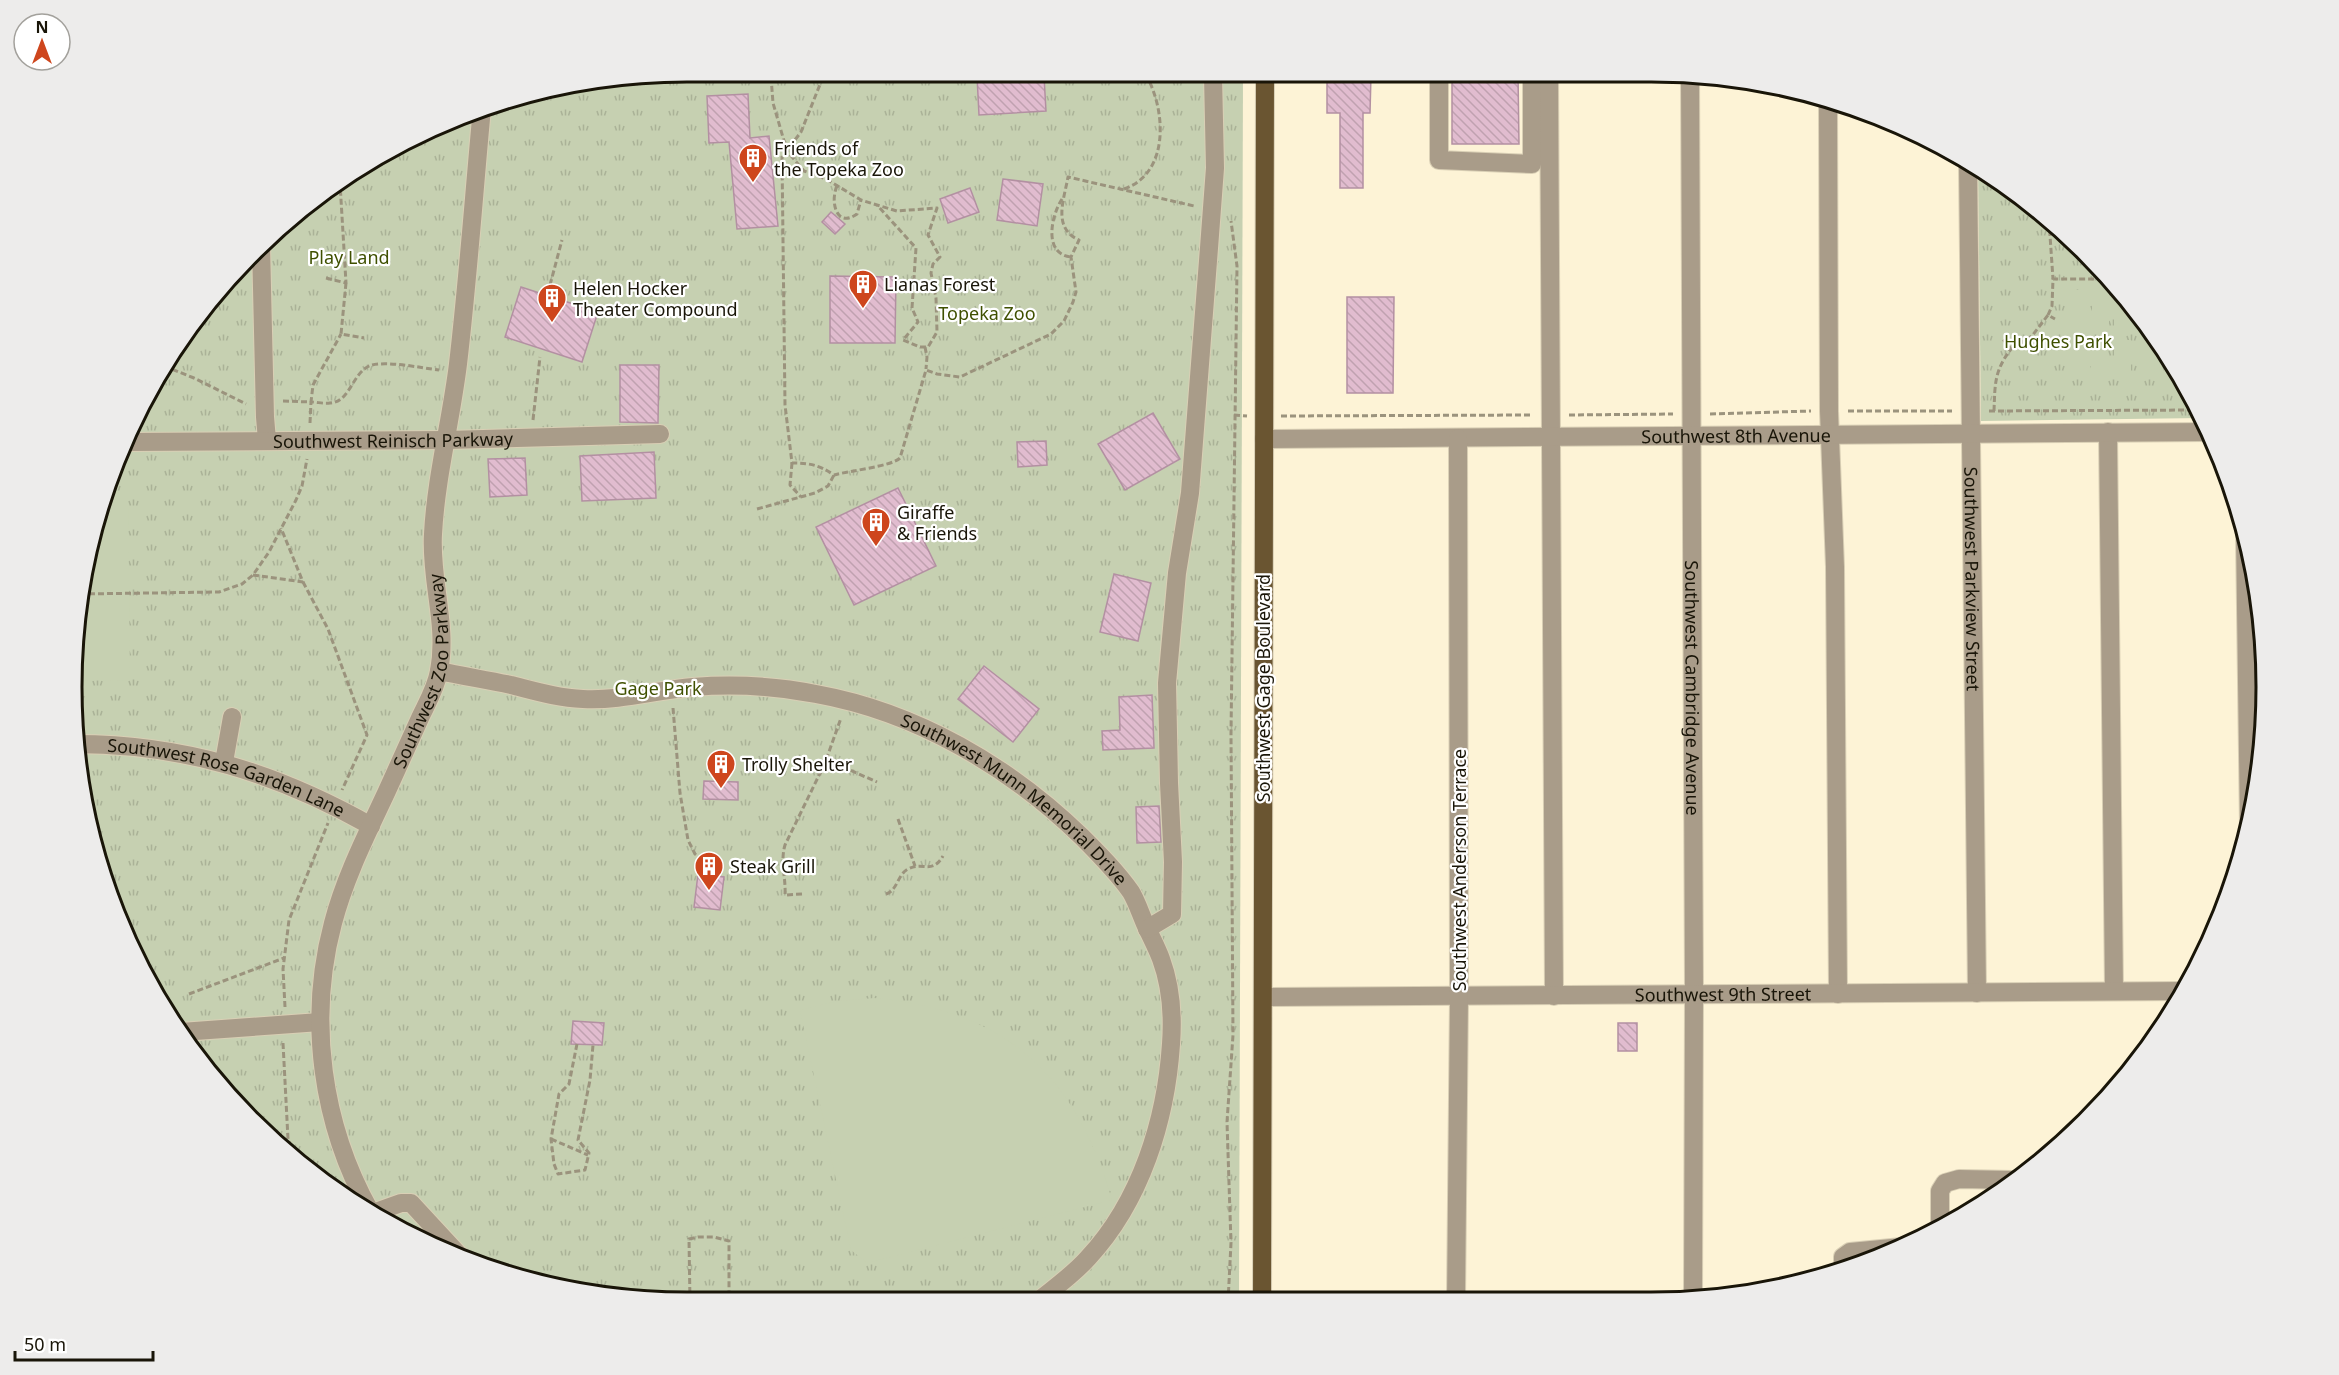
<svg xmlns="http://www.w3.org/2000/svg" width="2339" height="1375" font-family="'Noto Sans',sans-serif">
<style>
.grass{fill:url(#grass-tufts)}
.garden{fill:#c6d0b1}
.building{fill:url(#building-back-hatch);stroke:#b390a2;stroke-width:1.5}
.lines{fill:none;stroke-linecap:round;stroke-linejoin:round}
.minor-casing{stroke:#d9cfb5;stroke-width:20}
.major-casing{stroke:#d9cfb5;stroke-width:20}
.path{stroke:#9b937d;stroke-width:3;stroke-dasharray:6 3;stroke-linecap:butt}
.minor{stroke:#a99c89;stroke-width:18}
.major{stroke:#6a5531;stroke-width:18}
.labels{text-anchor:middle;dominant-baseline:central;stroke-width:4.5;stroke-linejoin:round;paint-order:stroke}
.poi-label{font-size:18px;fill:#191508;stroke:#fff;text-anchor:start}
.park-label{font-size:18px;fill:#3f5000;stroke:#fff}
.street-label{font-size:18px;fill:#191508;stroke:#fff}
.rim{fill:none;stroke:#191508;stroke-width:3}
</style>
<defs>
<pattern id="grass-tufts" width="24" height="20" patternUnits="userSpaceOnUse" patternTransform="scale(1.5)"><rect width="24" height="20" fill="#c6d0b1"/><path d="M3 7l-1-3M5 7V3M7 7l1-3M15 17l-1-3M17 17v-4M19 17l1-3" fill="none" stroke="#aab297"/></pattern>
<pattern id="building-back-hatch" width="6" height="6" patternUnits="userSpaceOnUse" patternTransform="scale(1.5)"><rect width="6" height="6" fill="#e1bccf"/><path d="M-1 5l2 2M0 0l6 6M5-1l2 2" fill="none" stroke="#c0a1b0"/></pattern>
</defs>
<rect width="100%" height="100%" fill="#fdf3d6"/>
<g class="grass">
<polygon points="1243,75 1239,1302 647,1302 489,1270 346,1199 225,1093 155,996 119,923 84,808 73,727 77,608 93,528 135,416 176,345 252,253 313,199 415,136 490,105 607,77"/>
<polygon points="1978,168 1993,176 2086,252 2163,345 2202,418 1981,421"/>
</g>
<g class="garden">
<polygon points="2114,289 2117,289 2131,306 2131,327 2114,327"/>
<rect x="2069" y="290" width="17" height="37"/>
<rect x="2092" y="290" width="17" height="37"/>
<rect x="2069" y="340" width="17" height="37"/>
<rect x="2091" y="340" width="17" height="37"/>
<rect x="2114" y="340" width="17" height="38"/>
<polygon points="2137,340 2154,340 2155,377 2137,377"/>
<polygon points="2164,346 2180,377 2164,377"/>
<path d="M 101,506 L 128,506 L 130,680 L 75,681 C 77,621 80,563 101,506 Z"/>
<path d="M 874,998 C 1006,1010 1076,1075 1112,1200 L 867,1263 L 851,1250 L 800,1010 L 838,1001 Z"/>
</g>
<g class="building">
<polygon points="1452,74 1518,74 1519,144 1452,144"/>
<polygon points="1327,75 1371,75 1370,113 1363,113 1363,188 1340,188 1340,113 1327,113"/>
<polygon points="977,76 1044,76 1046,111 979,115"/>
<polygon points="748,94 750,138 769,136 778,226 737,229 729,142 709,143 707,96"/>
<polygon points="1003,179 1043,184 1037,226 997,220"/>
<polygon points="970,188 979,212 948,223 940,199"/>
<polygon points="831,212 845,224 835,234 822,222"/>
<polygon points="830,276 896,277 895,343 830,343"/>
<polygon points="521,287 598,312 582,362 505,337"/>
<polygon points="1347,297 1394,297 1393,393 1347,393"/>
<polygon points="620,365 659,365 658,423 620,422"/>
<polygon points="1153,413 1180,459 1125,490 1098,444"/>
<polygon points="1046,441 1047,465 1018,467 1017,442"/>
<polygon points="654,452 656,498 582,501 580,456"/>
<polygon points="525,458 527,495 490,497 488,459"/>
<polygon points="898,488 936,566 854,605 816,527"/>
<polygon points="1114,574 1151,583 1138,641 1100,632"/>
<polygon points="984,666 1039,709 1013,742 958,699"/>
<polygon points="1152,695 1154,748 1103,750 1102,731 1120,730 1119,697"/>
<polygon points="704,781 738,782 738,800 703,799"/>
<polygon points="1159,806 1161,842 1137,843 1136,807"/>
<polygon points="698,874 724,877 720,910 694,907"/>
<polygon points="573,1021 604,1023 602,1045 571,1044"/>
<rect x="1618" y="1023" width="19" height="28"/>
</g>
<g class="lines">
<g class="minor-casing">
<g id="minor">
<path id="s1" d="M 1690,73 L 1694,993 L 1693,1301"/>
<polyline points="1439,74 1439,160 1532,164 1532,74"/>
<polyline points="1549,74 1554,996"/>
<polyline points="1828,100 1829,411 1835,567 1838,994"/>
<path id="s2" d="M 1968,163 L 1977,993"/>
<polyline points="261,245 265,417 267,440"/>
<polyline points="2108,432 2114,991"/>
<path id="s3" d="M 1264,439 L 2210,432"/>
<path id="s4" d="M 126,442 L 447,440 L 660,434"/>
<polyline points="2245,534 2249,827"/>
<path id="s5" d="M 439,671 C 463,676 487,680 511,685 C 535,691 558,698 583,699 C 620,701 657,690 693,687 C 733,684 776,686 816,694 C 916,712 1009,766 1082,837 C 1099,854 1117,872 1131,892 C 1137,902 1141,915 1146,926 C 1151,937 1157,948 1161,959 C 1171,986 1173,1017 1171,1044 C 1166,1120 1141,1201 1088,1258 C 1073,1275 1054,1288 1037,1302"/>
<path id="s6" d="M 75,744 C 184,744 277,773 371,826"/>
<polyline points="224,762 232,717"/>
<polyline points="1147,929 1172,914 1173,862 1169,783 1167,683 1177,573 1190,493 1209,248 1215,168 1213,75"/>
<path id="s7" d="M 1263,997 L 2184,991"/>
<polyline points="181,1032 320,1022"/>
<path id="s8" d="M 370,1211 C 322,1125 307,1020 333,923 C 345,877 367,834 387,791 C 398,767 409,742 420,718 C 427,703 436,688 439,671 C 448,625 430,580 433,534 C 436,477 451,421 458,364 C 468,279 474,193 482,108"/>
<polyline points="373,1213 401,1203 411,1203 460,1256"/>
<polyline points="1940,1229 1940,1191 1945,1183 1959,1179 2013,1180"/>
<polyline points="1843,1272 1843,1257 1850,1252 1902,1247"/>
<polyline points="1456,1302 1459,996 1458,438"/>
</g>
</g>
<g class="major-casing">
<polyline id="major" points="1262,1302 1265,75"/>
</g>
<g class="path">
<polyline points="771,77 773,103 787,151 804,171 826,179 861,200 877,205 897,211 937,208 928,235 940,257 933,264 931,273 936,298 937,332 928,347 920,347 903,340 918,322 912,308 916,248 877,205"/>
<path d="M 823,77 L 801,132 L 782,157 L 785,405 L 792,463 C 810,463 819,465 834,475 C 848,471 893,466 900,458 L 926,370 L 937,374 L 960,377 L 1051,334 L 1064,321 L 1073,302 L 1076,292 L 1071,257 L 1079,240 C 1052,228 1064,200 1068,177 L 1194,206"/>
<path d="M 837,186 C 830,201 836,229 857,214 L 861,200"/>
<path d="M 1124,189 C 1170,173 1166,110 1146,75"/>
<path d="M 1062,199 C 1051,216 1043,254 1071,257"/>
<polyline points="2049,221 2053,279"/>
<polyline points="2098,266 2098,279 2109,279"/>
<polyline points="326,278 346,283 340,183"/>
<polyline points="346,283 341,334 364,338"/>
<polyline points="550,285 562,240"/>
<polyline points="2048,315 2052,306 2053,279 2098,279"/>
<polyline points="925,347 927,357 926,369"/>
<polyline points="2011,349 2032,336 2048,315 2055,319"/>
<polyline points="164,366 194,378 246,404"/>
<polyline points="283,401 311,402 313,385 341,334"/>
<polyline points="1848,411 1952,411"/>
<polyline points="1989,411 2197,410"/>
<path d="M 1994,411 C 1995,385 1994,371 2011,349 L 2002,338"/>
<polyline points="1710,414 1811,411"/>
<polyline points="1234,415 1247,416"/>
<polyline points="1569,415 1673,414"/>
<polyline points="1281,416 1532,415"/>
<polyline points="533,420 540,357"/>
<path d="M 310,423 L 311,402 C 317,402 324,404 330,403 C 350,402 352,374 369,366 C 384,360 422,368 439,370"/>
<polyline points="792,463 790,485 801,497"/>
<polyline points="757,509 815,493 828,486 834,475"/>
<polyline points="253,575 303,582 281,528"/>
<polyline points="303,582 328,629 367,735 342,790"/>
<polyline points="80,594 219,592 242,584 253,575 269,552 296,500 302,486 307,459"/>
<polyline points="673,708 680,793 688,840 695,854 706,864 713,874"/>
<polyline points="825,763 843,767 877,782"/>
<polyline points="898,819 915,866"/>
<path d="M 802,894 L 785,895 C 786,877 780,862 785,845 L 825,763 L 841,718"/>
<path d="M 886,894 C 898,890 897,875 908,869 C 923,861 932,875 943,856"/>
<polyline points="189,994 284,958"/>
<polyline points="285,1007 283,969 289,920 328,823"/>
<polyline points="283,1043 288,1139 294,1154"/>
<polyline points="577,1044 569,1084 559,1094 551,1139 554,1164 558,1174 585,1170 589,1153 578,1140 590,1080 593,1045"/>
<polyline points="551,1139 588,1155"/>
<polyline points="690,1302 689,1239 698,1237 714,1237 729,1241 729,1302"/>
<polyline points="1228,1302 1231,1243 1227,1122 1233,1035 1231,734 1237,266 1231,221"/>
</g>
<use href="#minor" class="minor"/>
<use href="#major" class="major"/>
</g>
<defs>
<g id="building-pin" transform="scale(1.5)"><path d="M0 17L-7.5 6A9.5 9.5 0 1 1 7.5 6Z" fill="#ce461d" stroke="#fff"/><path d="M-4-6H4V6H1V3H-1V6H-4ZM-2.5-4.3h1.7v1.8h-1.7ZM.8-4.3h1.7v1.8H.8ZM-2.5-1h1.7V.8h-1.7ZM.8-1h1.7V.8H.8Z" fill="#fff"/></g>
</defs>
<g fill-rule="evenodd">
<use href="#building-pin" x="753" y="158"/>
<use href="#building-pin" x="863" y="284"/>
<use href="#building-pin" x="552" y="298"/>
<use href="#building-pin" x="876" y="522"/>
<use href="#building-pin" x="721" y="764"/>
<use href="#building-pin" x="709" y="866"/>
</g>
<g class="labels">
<g class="poi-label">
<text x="774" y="148">Friends of<tspan x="774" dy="21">the Topeka Zoo</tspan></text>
<text x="884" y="284">Lianas Forest</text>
<text x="573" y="288">Helen Hocker<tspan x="573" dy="21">Theater Compound</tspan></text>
<text x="897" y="512">Giraffe<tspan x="897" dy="21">&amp; Friends</tspan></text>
<text x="742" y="764">Trolly Shelter</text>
<text x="730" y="866">Steak Grill</text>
</g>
<g class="park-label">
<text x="349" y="257">Play Land</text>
<text x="987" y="313">Topeka Zoo</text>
<text x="2058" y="341">Hughes Park</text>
<text x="658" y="688">Gage Park</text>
</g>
<g class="street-label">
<text stroke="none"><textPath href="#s3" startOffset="472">Southwest 8th Avenue</textPath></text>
<text stroke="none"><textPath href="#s4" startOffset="267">Southwest Reinisch Parkway</textPath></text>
<text stroke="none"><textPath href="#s2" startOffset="416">Southwest Parkview Street</textPath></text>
<text stroke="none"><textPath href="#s8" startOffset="568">Southwest Zoo Parkway</textPath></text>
<text stroke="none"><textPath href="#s1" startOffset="615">Southwest Cambridge Avenue</textPath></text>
<text transform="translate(1263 688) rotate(-90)">Southwest Gage Boulevard</text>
<text stroke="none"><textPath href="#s6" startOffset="156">Southwest Rose Garden Lane</textPath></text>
<text stroke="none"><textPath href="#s5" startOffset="610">Southwest Munn Memorial Drive</textPath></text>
<text transform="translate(1459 870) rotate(-90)">Southwest Anderson Terrace</text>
<text stroke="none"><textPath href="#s7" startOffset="460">Southwest 9th Street</textPath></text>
</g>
</g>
<path d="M0 0H2339V1375H0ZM687 82H1651A605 605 0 0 1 2256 687V687A605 605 0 0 1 1651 1292H687A605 605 0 0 1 82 687V687A605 605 0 0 1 687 82Z" fill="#edeceb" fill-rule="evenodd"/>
<path class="rim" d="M687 82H1651A605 605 0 0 1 2256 687V687A605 605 0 0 1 1651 1292H687A605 605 0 0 1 82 687V687A605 605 0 0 1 687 82Z"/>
<g transform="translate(42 42)"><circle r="28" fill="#ffffff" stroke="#a3a19c" stroke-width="1.5"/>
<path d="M0-4.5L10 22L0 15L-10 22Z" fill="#ce461d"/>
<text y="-9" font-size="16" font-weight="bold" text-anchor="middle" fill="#191508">N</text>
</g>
<path d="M15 1351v9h138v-9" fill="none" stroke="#191508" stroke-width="3"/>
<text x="24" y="1351" font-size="18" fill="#191508" stroke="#ffffff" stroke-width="4.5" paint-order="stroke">50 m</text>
</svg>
